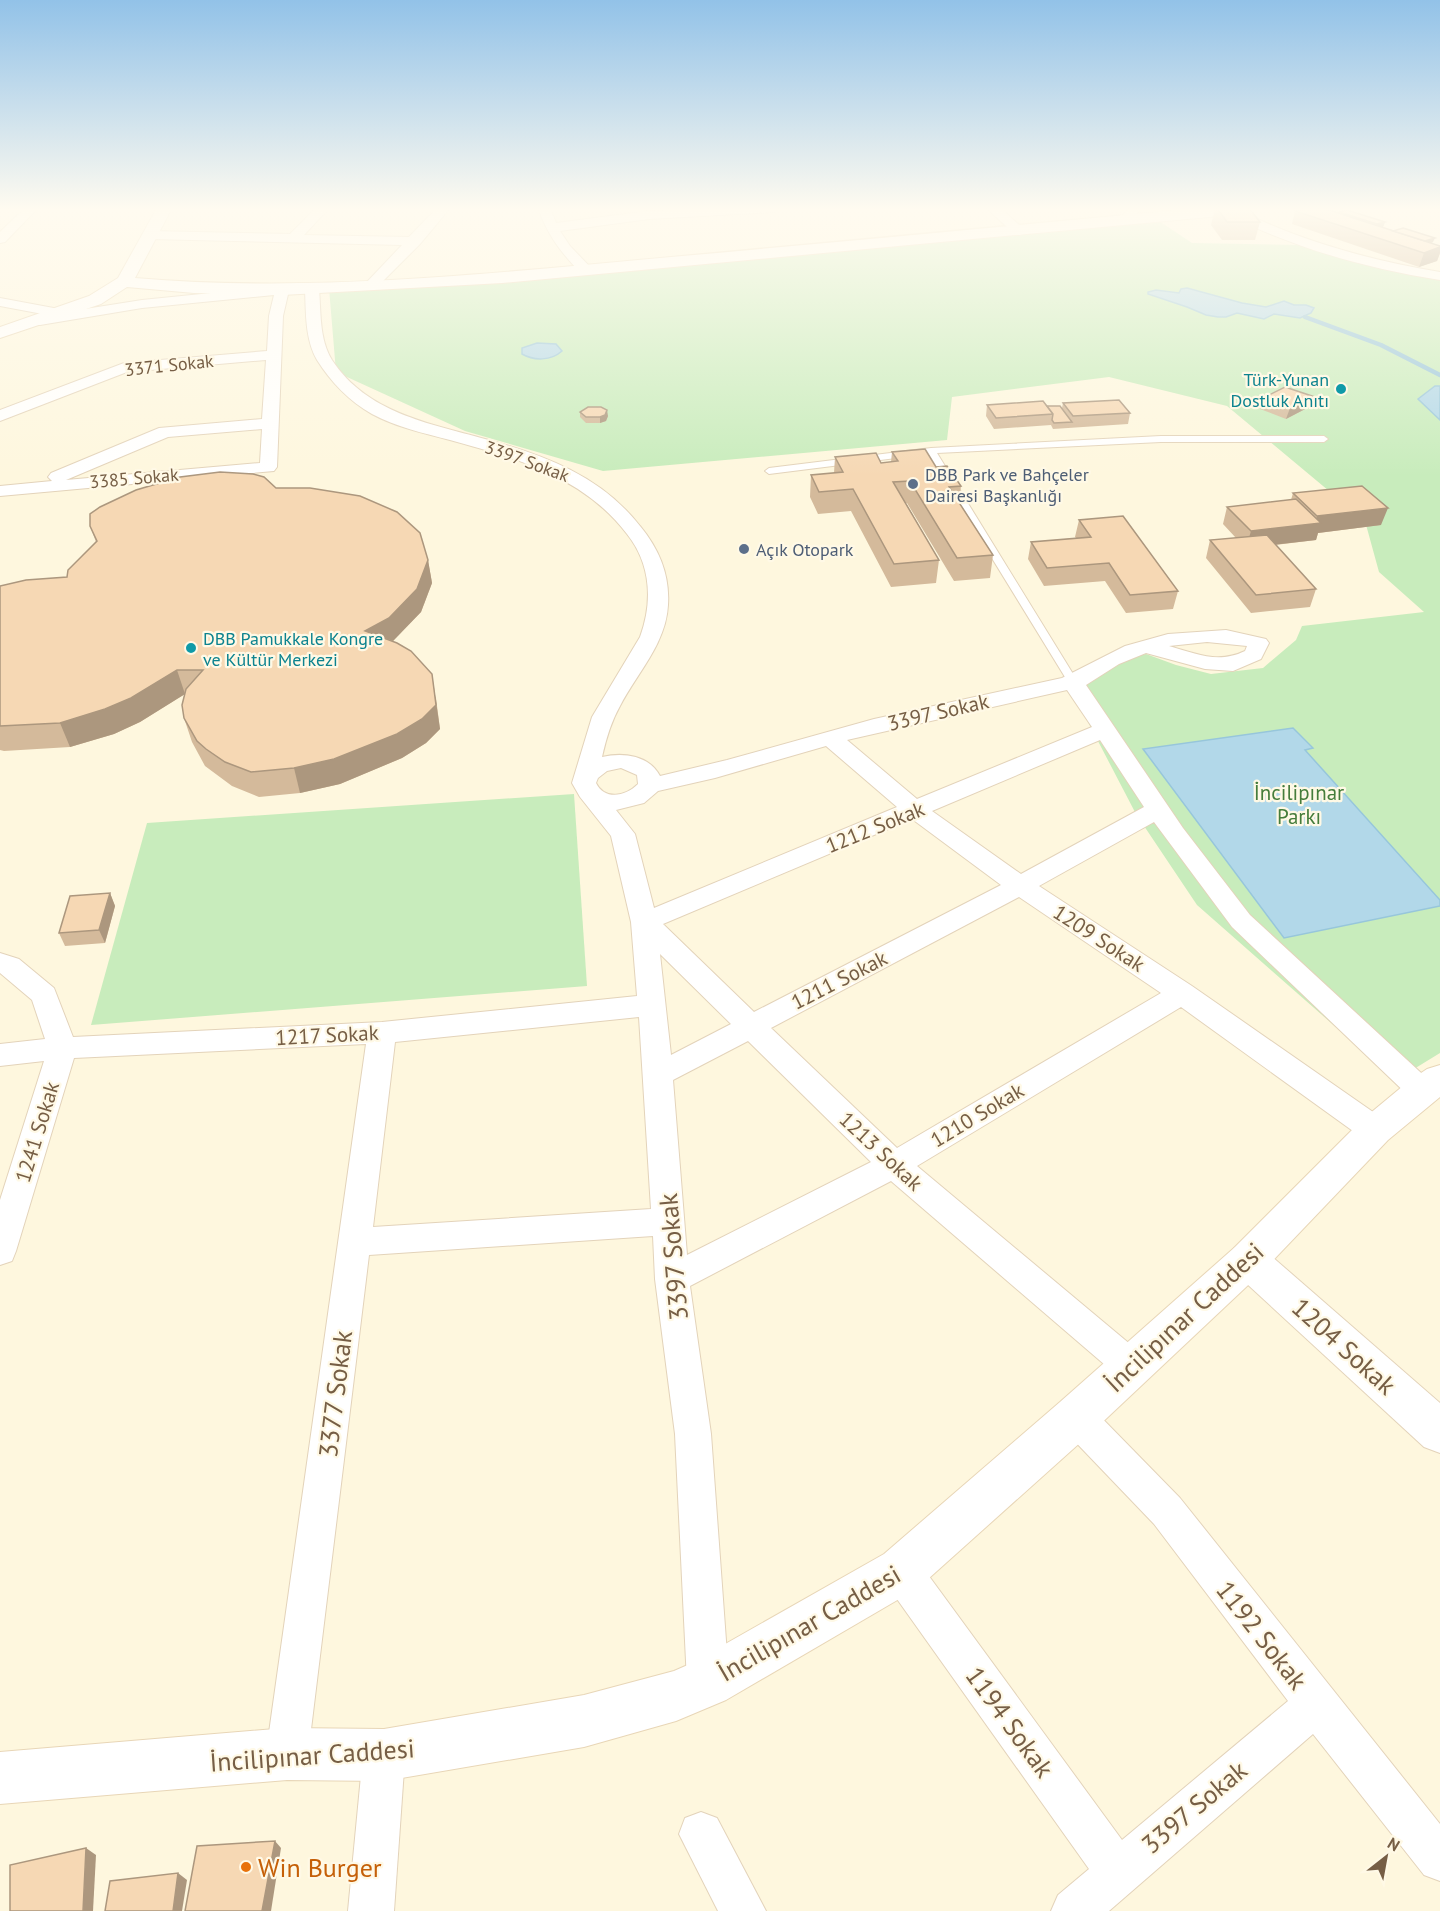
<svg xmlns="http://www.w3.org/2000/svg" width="1440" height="1911" font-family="'PT Sans',sans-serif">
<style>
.green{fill:#c8ecbc}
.water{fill:#b2d8e9;stroke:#97c6db;stroke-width:1.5}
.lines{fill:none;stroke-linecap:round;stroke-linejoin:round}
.stream{stroke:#97c6db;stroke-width:4.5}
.service-casing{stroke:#e3d3ba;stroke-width:2}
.minor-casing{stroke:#e3d3ba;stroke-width:2}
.tertiary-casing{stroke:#e3d3ba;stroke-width:2}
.secondary-casing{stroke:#e8d6b7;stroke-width:2}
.service{fill:#fff;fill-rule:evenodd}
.minor{fill:#fff;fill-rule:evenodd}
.tertiary{fill:#fff;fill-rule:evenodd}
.secondary{fill:#fff;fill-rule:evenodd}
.wall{fill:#d4ba9b}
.shaded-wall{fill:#ac977e}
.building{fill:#f6d8b4;stroke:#ac977e;stroke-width:1.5}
.culture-dot{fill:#0f9aa8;stroke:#fff9e6;stroke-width:2}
.service-dot{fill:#5c6f8a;stroke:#fff9e6;stroke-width:2}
.food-dot{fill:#e8710a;stroke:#fff9e6;stroke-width:2}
.labels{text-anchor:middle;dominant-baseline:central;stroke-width:4.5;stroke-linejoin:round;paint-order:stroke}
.far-street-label{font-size:18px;fill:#765e45;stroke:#fff9e6}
.far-culture-label{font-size:18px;fill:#0d838f;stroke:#fff9e6;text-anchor:end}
.far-service-label{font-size:18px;fill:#4e5e75;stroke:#fff9e6;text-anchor:start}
.street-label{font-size:21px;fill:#765e45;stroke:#fff9e6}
.park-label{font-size:21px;fill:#457d3b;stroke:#fff9e6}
.near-street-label{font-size:26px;fill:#765e45;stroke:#fff9e6}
.near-food-label{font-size:26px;fill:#c56008;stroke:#fff9e6;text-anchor:start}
</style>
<rect width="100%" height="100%" fill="#fef7de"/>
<g class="green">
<polygon points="1159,221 1192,243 1300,245 1385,270 1440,278 1440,1053 1396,1080 1197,905 1136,814 1063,674 1146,654 1176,665 1211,674 1263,668 1296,640 1302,626 1424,612 1379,572 1365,521 1227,406 1109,377 952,397 947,440 603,471 465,431 336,372 329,288"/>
<polygon points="574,794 587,986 91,1025 147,823"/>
</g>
<g class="water">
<polygon points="1187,288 1242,303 1266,307 1284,301 1294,305 1306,305 1314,308 1311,313 1300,318 1274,314 1264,319 1237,313 1226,317 1218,317 1206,315 1187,307 1148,294 1148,292 1156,290 1179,293 1181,289"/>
<path d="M 537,343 L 556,344 L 562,351 C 551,361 534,361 522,354 L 522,348 Z"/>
<polygon points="1435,386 1440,386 1440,420 1418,399"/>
<polygon points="1293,728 1313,748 1305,750 1440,900 1440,906 1284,938 1143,749"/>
</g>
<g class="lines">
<polyline class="stream" points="1305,317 1381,345 1440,375"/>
<g class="service-casing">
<polygon id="service" points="1161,436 1324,436 1328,439 1324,442 1161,442 937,453 1078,682 1073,685 1068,682 928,454 769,474 765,471 769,468 931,448"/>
</g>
<g class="minor-casing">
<g id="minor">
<polygon points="25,208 38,208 5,242 0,243 0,232"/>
<polygon points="316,208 329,208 304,235 409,237 437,208 450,208 420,244 377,287 372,288 365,284 402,245 149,239 143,235 149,231 290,234"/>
<path d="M 538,208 L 550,208 L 556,223 L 649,211 L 780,208 L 774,212 L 649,219 L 560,231 L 570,246 L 593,270 L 586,274 L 581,273 C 561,253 547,234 538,208 Z"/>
<polygon points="986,208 1000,208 1026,231 1020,235 1015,234"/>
<polygon points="1129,208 1142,208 1129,223 1121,223 1119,220"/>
<path d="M 1226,208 L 1234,208 C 1300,241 1368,260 1440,272 L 1440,280 C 1365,268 1294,248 1226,214 L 1224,211 Z"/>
<path d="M 312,285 L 319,289 C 321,312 319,339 332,360 C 367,413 428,423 485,439 C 544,455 601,476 640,526 C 659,549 670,575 668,605 C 666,644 637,673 620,706 C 611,722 606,739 602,757 C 623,752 649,755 660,776 L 727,760 L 874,719 L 1062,678 L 1125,646 L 1168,634 L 1226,630 L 1266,639 L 1269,643 L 1261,659 L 1233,671 L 1205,669 L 1146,653 L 1119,664 L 1086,685 L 1183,828 L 1250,915 L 1432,1083 L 1437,1091 L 1432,1099 L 1422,1103 L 1412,1099 L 1232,927 L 1154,822 L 1039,886 L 1192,986 L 1386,1121 L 1390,1130 L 1386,1139 L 1375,1142 L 1364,1139 L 1181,1007 L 917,1166 L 1143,1355 L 1148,1366 L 1143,1377 L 1131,1382 L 1119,1377 L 891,1181 L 690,1286 L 711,1434 L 729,1682 L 723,1697 L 708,1703 L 693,1697 L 687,1682 L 675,1434 L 655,1279 L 653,1236 L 369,1255 L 308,1754 L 302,1769 L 287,1775 L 272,1769 L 266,1754 L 366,1044 L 74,1058 L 16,1251 L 12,1261 L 0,1265 L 0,1200 L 44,1061 L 0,1066 L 0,1044 L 45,1039 L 32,1000 L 0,973 L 0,953 L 19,959 L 54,988 L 73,1037 L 382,1022 L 637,996 L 631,922 L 611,836 L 580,797 L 572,783 L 592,717 L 640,637 C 653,602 651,564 627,534 C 584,477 516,458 450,440 C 423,433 396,427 372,414 C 350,402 330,381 317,360 C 305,339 306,313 305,289 ZM 1207,642 L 1247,646 L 1245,651 C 1218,664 1197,654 1169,646 ZM 1067,690 L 1092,727 L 917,799 L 847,740 ZM 1100,740 L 1144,807 L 1021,874 L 932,811 ZM 826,746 L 897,807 L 654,908 L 635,834 L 616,810 L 644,803 L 658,791 L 715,778 ZM 621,768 L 637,775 L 638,784 C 626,796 605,801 596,783 L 598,778 L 607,771 ZM 912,819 L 1001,885 L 754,1012 L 663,924 ZM 1019,897 L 1161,993 L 897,1148 L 771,1028 ZM 660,954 L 731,1024 L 671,1055 ZM 639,1017 L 651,1209 L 373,1227 L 395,1042 ZM 748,1041 L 871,1162 L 687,1255 L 673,1080 Z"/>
<path d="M 282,286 L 289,290 L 283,316 L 277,467 L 274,471 L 0,496 L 0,486 L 52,481 L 48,477 L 51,473 L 159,428 L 262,419 L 266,360 L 127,372 L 0,421 L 0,410 L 124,363 L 267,351 L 269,316 L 274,295 L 142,308 L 40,325 L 35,324 L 33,321 L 35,318 L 48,315 L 0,306 L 0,298 L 59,309 L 66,312 L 142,300 ZM 262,429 L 260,463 L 66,480 L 168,437 Z"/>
<polygon points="1076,1400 1089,1405 1180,1498 1440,1824 1440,1881 1424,1875 1313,1734 1109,1911 1051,1911 1058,1895 1089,1869 887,1585 882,1571 887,1557 901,1552 915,1557 1122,1840 1288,1701 1154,1524 1063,1429 1058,1417 1063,1405"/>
<polygon points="384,1734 399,1740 405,1755 394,1911 348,1911 363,1755 369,1740"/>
<polygon points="701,1812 717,1818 766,1911 718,1911 679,1834 685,1818"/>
</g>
</g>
<g class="tertiary-casing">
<polygon id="tertiary" points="1248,1243 1262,1248 1440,1403 1440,1453 1424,1447 1234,1272 1228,1260 1234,1248"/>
</g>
<g class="secondary-casing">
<g id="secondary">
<path d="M 157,208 L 172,208 L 135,278 C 310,293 486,274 660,258 C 840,242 1020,225 1200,208 L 1259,208 L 1252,213 L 502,283 L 282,295 L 194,293 L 127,287 L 101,304 L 0,338 L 0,327 L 89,296 L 118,278 Z"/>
<polygon points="1440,1065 1440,1097 1388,1140 1262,1272 1092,1432 918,1588 726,1700 676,1721 584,1747 384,1781 287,1780 0,1804 0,1752 287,1728 384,1729 584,1695 674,1671 690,1664 884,1554 1060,1402 1234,1248 1362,1120 1409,1081 1427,1069"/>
</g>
</g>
<use href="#service" class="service"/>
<use href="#minor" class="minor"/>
<use href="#tertiary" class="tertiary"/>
<use href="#secondary" class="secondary"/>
</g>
<g class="wall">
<polygon points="1215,208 1249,208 1260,222 1255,240 1222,240 1211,225"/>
<polygon points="1295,211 1338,213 1339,212 1385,222 1383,227 1382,227 1433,242 1431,243 1440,246 1440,253 1437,261 1419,267 1292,224"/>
<polygon points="1312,396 1309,407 1286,419 1260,409 1263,398"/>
<polygon points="1063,403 1130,413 1128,424 1053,429 1051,425 994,429 986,416 987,405 1047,406 1062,408"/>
<polygon points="580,412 608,416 606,421 600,423 586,423 580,417"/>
<polygon points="892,452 936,467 961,486 959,502 993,555 990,578 954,581 907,503 906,503 939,560 936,583 891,587 851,511 818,514 810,497 811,475 834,473 835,457 881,463 891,462"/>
<polygon points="276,488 428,560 432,583 421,612 393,641 436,698 440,729 426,743 402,758 340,784 300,793 259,797 232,786 205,766 192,742 184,718 185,694 140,722 114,734 70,747 4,751 0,750 0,586 67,577 96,542 90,526"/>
<polygon points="1293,493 1381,525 1318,533 1316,540 1275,545 1316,589 1310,607 1251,613 1206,558 1210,540 1236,538 1223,524 1227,507 1291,500"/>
<polygon points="1079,520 1178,591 1173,609 1126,613 1105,581 1044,586 1028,559 1031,542 1076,538 1075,537"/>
<polygon points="110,893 115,906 105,943 65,946 59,933"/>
</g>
<g class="shaded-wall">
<polygon points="1385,222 1383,227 1376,229 1377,224"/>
<polygon points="1435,238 1433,242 1422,246 1423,241"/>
<polygon points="1440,247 1440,253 1437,261 1419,267 1424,253"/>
<polygon points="1312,396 1309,407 1286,419 1290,408"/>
<polygon points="607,410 608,416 606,421 600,423 600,417"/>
<polygon points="1388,508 1381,525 1318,533 1316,540 1246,548 1251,531 1315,523 1317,516"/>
<polygon points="428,560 432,583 421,612 393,641 365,631"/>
<polygon points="177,670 185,694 140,722 114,734 70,747 60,723"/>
<polygon points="432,674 440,729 426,743 402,758 340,784 300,793 294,768"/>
<polygon points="110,893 115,906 105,943 99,930"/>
<polygon points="275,1841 281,1848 271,1911 262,1911"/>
<polygon points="86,1848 96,1855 93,1911 83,1911"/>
<polygon points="178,1873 187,1880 182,1911 173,1911"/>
</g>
<g class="building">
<polygon points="1217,208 1249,208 1260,222 1227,222"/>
<polygon points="1303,208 1323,208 1440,246 1440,247 1424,253 1295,211"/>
<polygon points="1347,210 1385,222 1377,224 1339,212"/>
<polygon points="1403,228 1435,238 1425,241 1393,231"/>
<polygon points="1285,387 1312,396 1290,408 1263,398"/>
<polygon points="1119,400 1130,413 1073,416 1063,403"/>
<polygon points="1043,401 1053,414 996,418 987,405"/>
<polygon points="1047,406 1060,406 1072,422 1054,423 1052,420 1053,414"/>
<polygon points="588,407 601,407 607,410 605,415 600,417 586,417 580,412"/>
<polygon points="925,449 936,467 947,466 961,486 949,487 993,555 957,558 910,481 893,482 939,560 894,564 853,489 819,492 811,475 843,472 835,457 876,453 881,463 898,461 892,452"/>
<polygon points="220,472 253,474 264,477 276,488 310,488 360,496 397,512 420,533 428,560 417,589 389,618 365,631 397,643 411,651 432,674 436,705 422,719 397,734 334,759 294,768 251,772 225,762 206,749 197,741 184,718 182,705 186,689 203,670 177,670 131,698 105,709 60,723 0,726 0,586 26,580 67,577 68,570 97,541 90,526 90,514 100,507 136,490 180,477"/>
<polygon points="1362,486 1388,508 1317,516 1293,493"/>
<polygon points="1296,499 1321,523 1251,531 1227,507"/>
<polygon points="1123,516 1178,591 1130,595 1109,563 1047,568 1031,542 1091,537 1079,520"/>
<polygon points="1267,535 1316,589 1256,595 1210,540"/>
<polygon points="110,893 99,930 59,933 70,896"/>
<polygon points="275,1841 262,1911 185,1911 197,1846"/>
<polygon points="86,1848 83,1911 10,1911 10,1865"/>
<polygon points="178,1873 173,1911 105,1911 110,1881"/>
</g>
<linearGradient id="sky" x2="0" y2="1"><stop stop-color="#92c2e8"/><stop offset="0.44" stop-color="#fffbf0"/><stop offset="1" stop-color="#fffbf0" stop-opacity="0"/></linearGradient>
<rect width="1440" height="476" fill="url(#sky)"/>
<g class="culture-dot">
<circle cx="1341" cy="389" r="6"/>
<circle cx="191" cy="648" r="6"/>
</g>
<g class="service-dot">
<circle cx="913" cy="484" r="6"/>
<circle cx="744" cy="549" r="6"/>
</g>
<circle class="food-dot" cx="246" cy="1867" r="6"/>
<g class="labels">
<g class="far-street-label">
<text transform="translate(169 365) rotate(-6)">3371 Sokak</text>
<text transform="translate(527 461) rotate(20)">3397 Sokak</text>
<text transform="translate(134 478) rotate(-5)">3385 Sokak</text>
</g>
<g class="far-culture-label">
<text x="1329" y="379">Türk-Yunan<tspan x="1329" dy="21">Dostluk Anıtı</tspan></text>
<text x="203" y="638" text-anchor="start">DBB Pamukkale Kongre<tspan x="203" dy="21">ve Kültür Merkezi</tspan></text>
</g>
<g class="far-service-label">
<text x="925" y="474">DBB Park ve Bahçeler<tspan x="925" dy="21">Dairesi Başkanlığı</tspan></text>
<text x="756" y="549">Açık Otopark</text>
</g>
<g class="street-label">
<text transform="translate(938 712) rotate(-13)">3397 Sokak</text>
<text transform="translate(875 827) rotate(-22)">1212 Sokak</text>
<text transform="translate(1099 938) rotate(33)">1209 Sokak</text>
<text transform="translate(839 980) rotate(-27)">1211 Sokak</text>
<text transform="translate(327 1035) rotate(-3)">1217 Sokak</text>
<text transform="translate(977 1115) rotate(-31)">1210 Sokak</text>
<text transform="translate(37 1132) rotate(-73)">1241 Sokak</text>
<text transform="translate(881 1151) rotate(43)">1213 Sokak</text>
</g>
<g class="park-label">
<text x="1299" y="792">İncilipınar<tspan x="1299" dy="24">Parkı</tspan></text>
</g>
<g class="near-street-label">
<text transform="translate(673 1257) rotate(-95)">3397 Sokak</text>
<text transform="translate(1184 1317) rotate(-43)">İncilipınar Caddesi</text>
<text transform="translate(1344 1346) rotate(42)">1204 Sokak</text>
<text transform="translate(335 1394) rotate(-83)">3377 Sokak</text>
<text transform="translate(809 1623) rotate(-30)">İncilipınar Caddesi</text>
<text transform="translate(1262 1635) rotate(52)">1192 Sokak</text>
<text transform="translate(1010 1722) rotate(54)">1194 Sokak</text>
<text transform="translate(312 1755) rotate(-4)">İncilipınar Caddesi</text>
<text transform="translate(1194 1807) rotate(-40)">3397 Sokak</text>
</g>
<g class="near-food-label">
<text x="258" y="1867">Win Burger</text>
</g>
</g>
<g transform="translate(1386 1857) rotate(31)" stroke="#fff9e6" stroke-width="4.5" paint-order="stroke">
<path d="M0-4.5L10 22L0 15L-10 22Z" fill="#765e45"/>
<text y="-9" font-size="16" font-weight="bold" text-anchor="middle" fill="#765e45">N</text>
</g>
</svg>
